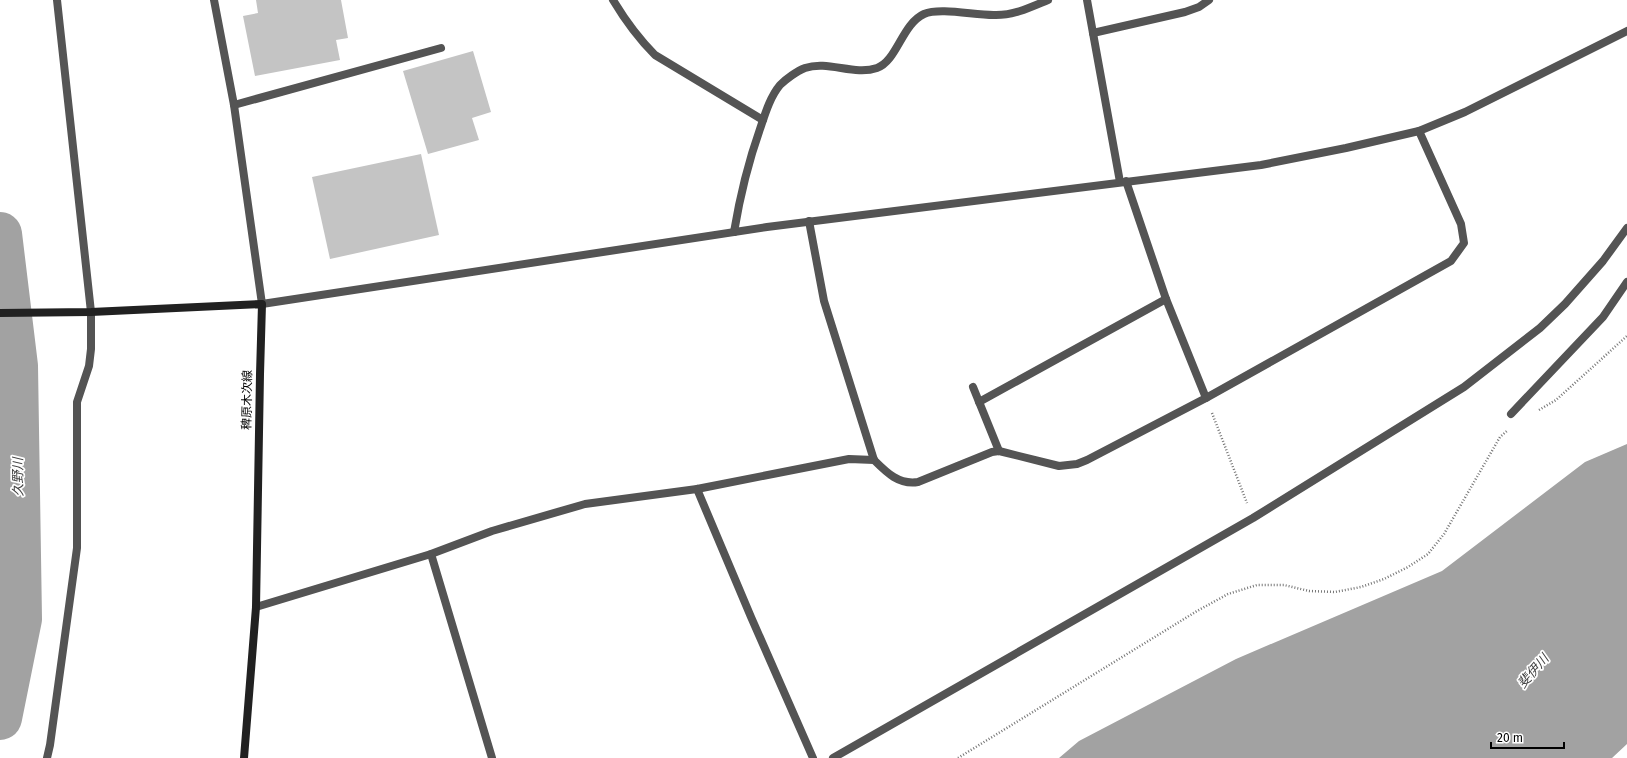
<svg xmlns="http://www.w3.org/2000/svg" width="1627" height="758" font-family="'Fira Sans','Noto Sans JP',sans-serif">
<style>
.water{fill:#a2a2a2}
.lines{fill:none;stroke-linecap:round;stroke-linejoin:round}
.river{stroke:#a2a2a2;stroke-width:44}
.building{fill:#c4c4c4}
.path{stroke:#767676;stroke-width:2.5;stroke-dasharray:1 2;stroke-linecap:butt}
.service{stroke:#545454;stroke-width:8}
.minor{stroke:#545454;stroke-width:8}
.tertiary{stroke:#545454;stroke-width:8}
.secondary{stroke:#212121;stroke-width:8}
.labels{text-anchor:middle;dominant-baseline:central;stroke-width:3.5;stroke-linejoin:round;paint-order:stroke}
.street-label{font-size:12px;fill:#000;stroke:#fff}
.water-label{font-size:13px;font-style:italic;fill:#434343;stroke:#fff}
</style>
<rect width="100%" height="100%" fill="#fff"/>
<polygon class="water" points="1627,444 1627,744 1612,758 1059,758 1079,741 1236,659 1442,571 1585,462"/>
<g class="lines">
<polyline class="river" points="0,234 16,366 20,619 0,718"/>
</g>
<g class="building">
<polygon points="256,0 341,0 348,38 336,40 340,60 255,76 243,16 258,13"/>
<polygon points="473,51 491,112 472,118 479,140 428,154 403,71"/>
<polygon points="421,154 439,235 330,259 312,177"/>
</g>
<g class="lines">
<g class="path">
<polyline points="1539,410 1556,400 1627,336"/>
<polyline points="1212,413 1247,503"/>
<polyline points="958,758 1197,611 1228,594 1257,585 1284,585 1309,591 1335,592 1361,587 1384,579 1408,567 1428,554 1444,534 1500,437 1508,430"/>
</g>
<g class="service">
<polyline points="1126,181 1166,299 1206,398"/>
<polyline points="979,402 1166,299"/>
<polyline points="1511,414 1603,317 1627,282"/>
</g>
<g class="minor">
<path d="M 613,0 C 625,20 639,39 655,55 L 763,120"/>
<polyline points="1087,0 1120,182"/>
<polyline points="1093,33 1185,12 1199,7 1209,0"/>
<polyline points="234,105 441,48"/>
<path d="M 809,221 L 824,301 L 874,460 C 887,473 899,485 918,482 L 992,452 L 999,451 L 1059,466 L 1077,464 L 1087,460 L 1206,398 L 1451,261 L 1464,243 L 1461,224 L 1419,131"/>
<path d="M 734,232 C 740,196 748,163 760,129 C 765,114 770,97 780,85 C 786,79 797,71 805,68 C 828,60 854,76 877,68 C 897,61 902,24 924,14 C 941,7 977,16 996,15 C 1015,15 1031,7 1048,0"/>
<polyline points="973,387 999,451"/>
<polyline points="697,489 751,617 813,758"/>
<polyline points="431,554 492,758"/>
<polyline points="256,607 431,554 492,531 585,504 697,489 849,459 874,460"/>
<polyline points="47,758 50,745 77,548 77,402 89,366 91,349 91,312 57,0"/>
<polyline points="833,758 1253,518 1464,387 1540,328 1565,304 1603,261 1627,228"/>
</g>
<polyline class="tertiary" points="214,0 234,105 262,304 767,227 1261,165 1346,148 1419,131 1465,112 1627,31"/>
<polyline class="secondary" points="0,313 91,312 262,304 260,374 256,607 244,758"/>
</g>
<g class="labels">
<g class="street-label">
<text transform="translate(247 400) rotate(-89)">稗原木次線</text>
</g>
<g class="water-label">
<text transform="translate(18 477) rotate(-91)">久野川</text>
<text transform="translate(1533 671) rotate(-49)">斐伊川</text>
</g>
</g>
<path d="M1491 742v6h73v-6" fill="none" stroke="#000000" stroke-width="2"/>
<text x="1497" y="742" font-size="12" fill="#000000" stroke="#ffffff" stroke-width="3" paint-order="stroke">20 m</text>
</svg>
